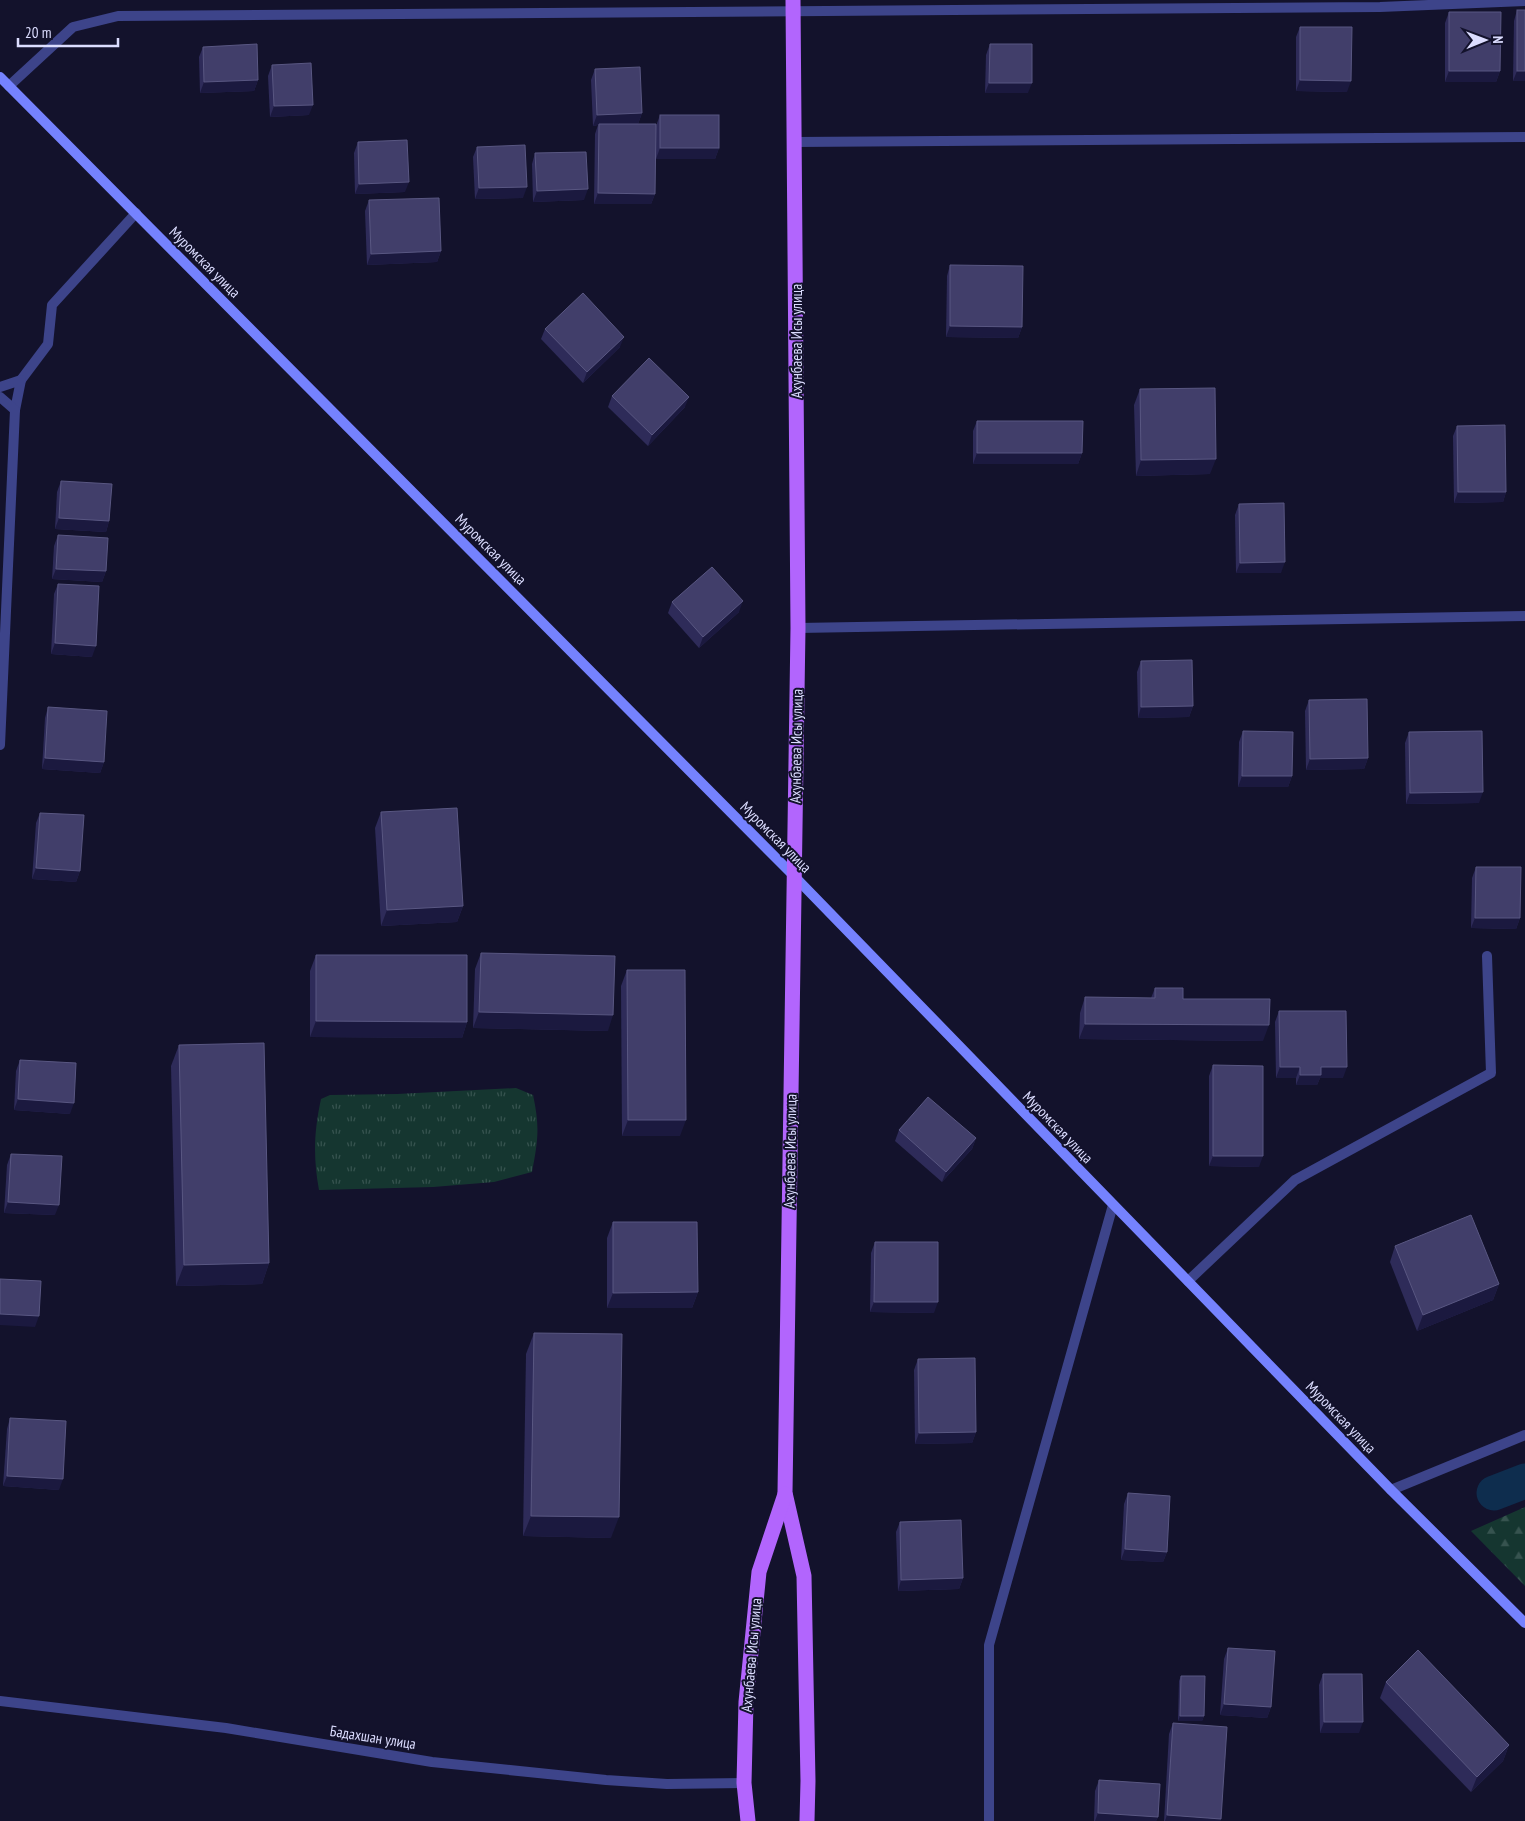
<svg xmlns="http://www.w3.org/2000/svg" width="1525" height="1821" font-family="'PT Sans Narrow',sans-serif">
<style>
.grass{fill:url(#grass-tufts)}
.forest{fill:url(#forest-firs)}
.lines{fill:none;stroke-linecap:round;stroke-linejoin:round}
.canal{stroke:#0e2d4e;stroke-width:35}
.lane{stroke:#3d448a;stroke-width:10}
.street{stroke:#3d448a;stroke-width:10}
.secondary{stroke:#7582fe;stroke-width:10}
.primary{stroke:#b265fd;stroke-width:15}
.wall{fill:#2e2b59}
.shaded-wall{fill:#1b193f}
.building{fill:#413e6a;stroke:#595782}
.labels{text-anchor:middle;dominant-baseline:central;stroke-width:4;stroke-linejoin:round;paint-order:stroke}
.street-label{font-size:15px;fill:#dcddff;stroke:#13122c}
</style>
<defs>
<pattern id="grass-tufts" width="24" height="20" patternUnits="userSpaceOnUse" patternTransform="scale(1.25)"><rect width="24" height="20" fill="#153630"/><path d="M3 7l-1-3M5 7V3M7 7l1-3M15 17l-1-3M17 17v-4M19 17l1-3" fill="none" stroke="#36534f"/></pattern>
<pattern id="forest-firs" width="22" height="20" patternUnits="userSpaceOnUse" patternTransform="scale(1.25)"><rect width="22" height="20" fill="#153630"/><path d="M5 1l3.5 6h-7zM16 11l3.5 6h-7z" fill="#36534f"/></pattern>
</defs>
<rect width="100%" height="100%" fill="#13122c"/>
<path class="grass" d="M 516,1088 L 533,1095 C 540,1127 538,1141 532,1172 L 494,1182 L 433,1187 L 319,1190 C 313,1157 314,1132 321,1099 L 330,1095 L 397,1094 Z"/>
<polygon class="forest" points="1525,1507 1525,1586 1471,1531"/>
<g class="lines">
<polyline class="canal" points="1494,1493 1525,1481"/>
<g class="lane">
<polyline points="21,380 48,344 52,305 136,213"/>
<polyline points="0,387 21,380 15,410"/>
<polyline points="1188,1281 1295,1180 1491,1073 1487,956"/>
</g>
<g class="street">
<polyline points="9,86 73,27 118,16 1380,7 1525,1"/>
<polyline points="795,142 1525,137"/>
<polyline points="0,397 15,410 0,745"/>
<polyline points="798,628 1525,616"/>
<polyline points="1391,1490 1525,1435"/>
<polyline points="0,1701 226,1728 432,1762 606,1780 667,1784 744,1783"/>
<polyline points="989,1821 989,1645 1113,1205"/>
</g>
<polyline class="secondary" points="0,77 795,877 1391,1490 1525,1623"/>
<g class="primary">
<polyline points="793,0 798,628 785,1493 804,1576 808,1781 807,1821"/>
<polyline points="748,1821 744,1783 746,1702 759,1572 785,1494"/>
</g>
</g>
<g class="wall">
<polygon points="1517,10 1525,10 1525,81 1513,81 1514,21"/>
<polygon points="1449,12 1500,71 1496,82 1445,82 1445,23"/>
<polygon points="1300,27 1347,92 1296,91 1296,37"/>
<polygon points="990,44 1028,93 985,93 986,55"/>
<polygon points="203,47 258,80 254,91 200,93 199,57"/>
<polygon points="272,65 309,115 270,117 268,76"/>
<polygon points="595,69 642,113 638,124 655,194 651,204 594,204 595,134 598,125 593,126 591,80"/>
<polygon points="660,115 719,148 715,159 656,159 656,126"/>
<polygon points="358,142 405,192 355,194 354,153"/>
<polygon points="477,147 523,198 475,199 473,157"/>
<polygon points="535,153 584,200 533,202 532,164"/>
<polygon points="369,200 441,251 437,262 367,265 365,211"/>
<polygon points="950,265 1022,327 1018,338 946,337 947,276"/>
<polygon points="545,329 620,347 583,383 541,339"/>
<polygon points="1140,389 1210,474 1136,476 1134,405"/>
<polygon points="612,396 685,407 648,446 608,407"/>
<polygon points="977,421 1082,453 1078,464 973,464 973,431"/>
<polygon points="1457,426 1506,492 1503,502 1454,503 1453,436"/>
<polygon points="61,481 109,521 106,532 55,529 57,492"/>
<polygon points="1239,504 1281,573 1236,573 1235,515"/>
<polygon points="58,535 106,571 102,582 52,579 54,546"/>
<polygon points="58,584 92,657 51,654 54,594"/>
<polygon points="672,602 739,612 699,648 668,613"/>
<polygon points="1141,661 1193,706 1189,717 1138,718 1137,672"/>
<polygon points="1309,700 1368,758 1364,769 1306,770 1305,711"/>
<polygon points="48,707 104,762 100,773 42,769 45,718"/>
<polygon points="1243,731 1292,776 1288,787 1238,787 1239,742"/>
<polygon points="1409,732 1479,803 1406,804 1405,743"/>
<polygon points="381,812 463,906 457,922 381,926 375,828"/>
<polygon points="40,813 80,871 76,882 32,879 36,823"/>
<polygon points="1476,867 1520,918 1516,929 1471,928 1472,878"/>
<polygon points="481,953 608,1031 473,1028 475,969"/>
<polygon points="316,955 467,1022 462,1038 310,1037 310,971"/>
<polygon points="627,970 680,1136 622,1136 621,986"/>
<polygon points="1155,988 1183,999 1263,1041 1079,1039 1080,1013 1085,997 1151,998"/>
<polygon points="1279,1011 1343,1078 1320,1078 1317,1085 1296,1085 1296,1078 1276,1078 1275,1022"/>
<polygon points="179,1045 269,1263 262,1284 176,1286 171,1066"/>
<polygon points="20,1060 70,1114 14,1110 16,1071"/>
<polygon points="1213,1065 1259,1167 1209,1166 1209,1076"/>
<polygon points="899,1130 976,1138 972,1149 942,1182 895,1141"/>
<polygon points="11,1154 55,1215 4,1213 7,1165"/>
<polygon points="613,1222 698,1292 692,1308 607,1308 607,1238"/>
<polygon points="875,1242 934,1313 870,1312 871,1253"/>
<polygon points="1395,1246 1499,1284 1493,1300 1417,1331 1390,1262"/>
<polygon points="534,1333 611,1538 523,1536 526,1354"/>
<polygon points="918,1359 976,1432 972,1443 915,1444 914,1370"/>
<polygon points="10,1418 59,1490 3,1486 7,1429"/>
<polygon points="1128,1493 1167,1552 1163,1562 1121,1560 1124,1504"/>
<polygon points="900,1522 963,1578 959,1589 898,1591 896,1532"/>
<polygon points="1228,1648 1271,1707 1267,1718 1220,1715 1224,1659"/>
<polygon points="1323,1674 1359,1733 1320,1733 1319,1685"/>
<polygon points="1181,1676 1204,1716 1202,1721 1178,1721 1179,1681"/>
<polygon points="1386,1682 1509,1745 1503,1761 1471,1792 1380,1698"/>
<polygon points="1173,1723 1221,1819 1220,1821 1164,1821 1169,1734"/>
<polygon points="1099,1780 1158,1817 1156,1821 1094,1821 1095,1791"/>
</g>
<g class="shaded-wall">
<polygon points="1449,71 1500,71 1496,82 1445,82"/>
<polygon points="1517,71 1525,71 1525,81 1513,81"/>
<polygon points="258,80 254,91 200,93 204,82"/>
<polygon points="1300,80 1351,81 1347,92 1296,91"/>
<polygon points="989,83 1032,83 1028,93 985,93"/>
<polygon points="313,105 309,115 270,117 274,106"/>
<polygon points="642,113 638,124 599,124 598,125 593,126 597,115"/>
<polygon points="660,148 719,148 715,159 656,159"/>
<polygon points="409,182 405,192 355,194 359,184"/>
<polygon points="527,187 523,198 475,199 479,188"/>
<polygon points="588,189 584,200 533,202 537,191"/>
<polygon points="598,193 655,194 651,204 594,204"/>
<polygon points="441,251 437,262 367,265 371,254"/>
<polygon points="950,326 1022,327 1018,338 946,337"/>
<polygon points="624,337 620,347 583,383 587,372"/>
<polygon points="689,397 685,407 648,446 652,435"/>
<polygon points="977,453 1082,453 1078,464 973,464"/>
<polygon points="1216,459 1210,474 1136,476 1141,460"/>
<polygon points="1458,492 1506,492 1503,502 1454,503"/>
<polygon points="59,518 109,521 106,532 55,529"/>
<polygon points="1285,562 1281,573 1236,573 1240,563"/>
<polygon points="56,569 106,571 102,582 52,579"/>
<polygon points="743,601 739,612 699,648 703,637"/>
<polygon points="55,643 96,646 92,657 51,654"/>
<polygon points="1193,706 1189,717 1138,718 1141,707"/>
<polygon points="45,758 104,762 100,773 42,769"/>
<polygon points="1368,758 1364,769 1306,770 1310,759"/>
<polygon points="1242,776 1292,776 1288,787 1238,787"/>
<polygon points="1483,792 1479,803 1406,804 1410,793"/>
<polygon points="36,868 80,871 76,882 32,879"/>
<polygon points="463,906 457,922 381,926 387,910"/>
<polygon points="1475,918 1520,918 1516,929 1471,928"/>
<polygon points="479,1012 613,1015 608,1031 473,1028"/>
<polygon points="316,1021 467,1022 462,1038 310,1037"/>
<polygon points="1085,1024 1269,1025 1263,1041 1079,1039"/>
<polygon points="1280,1067 1300,1067 1296,1078 1276,1078"/>
<polygon points="1321,1067 1347,1067 1343,1078 1320,1078 1317,1085 1296,1085 1300,1075"/>
<polygon points="18,1099 74,1103 70,1114 14,1110"/>
<polygon points="628,1120 686,1120 680,1136 622,1136"/>
<polygon points="976,1138 972,1149 942,1182 946,1172"/>
<polygon points="1213,1156 1263,1156 1259,1167 1209,1166"/>
<polygon points="8,1202 59,1205 55,1215 4,1213"/>
<polygon points="269,1263 262,1284 176,1286 184,1265"/>
<polygon points="1499,1284 1493,1300 1417,1331 1423,1315"/>
<polygon points="698,1292 692,1308 607,1308 613,1293"/>
<polygon points="874,1302 938,1302 934,1313 870,1312"/>
<polygon points="0,1314 39,1316 35,1327 0,1325"/>
<polygon points="976,1432 972,1443 915,1444 919,1433"/>
<polygon points="7,1476 63,1479 59,1490 3,1486"/>
<polygon points="531,1516 619,1517 611,1538 523,1536"/>
<polygon points="1125,1549 1167,1552 1163,1562 1121,1560"/>
<polygon points="963,1578 959,1589 898,1591 901,1580"/>
<polygon points="1224,1704 1271,1707 1267,1718 1220,1715"/>
<polygon points="1180,1716 1204,1716 1202,1721 1178,1721"/>
<polygon points="1324,1722 1363,1722 1359,1733 1320,1733"/>
<polygon points="1509,1745 1503,1761 1471,1792 1477,1777"/>
<polygon points="1098,1813 1158,1817 1156,1821 1095,1821"/>
<polygon points="1167,1815 1221,1819 1220,1821 1165,1821"/>
</g>
<g class="building">
<rect x="1517" y="10" width="8" height="61"/>
<polygon points="1449,12 1501,12 1500,71 1449,71"/>
<polygon points="1300,27 1352,27 1351,81 1300,80"/>
<polygon points="257,44 258,80 204,82 203,47"/>
<polygon points="990,44 1032,44 1032,83 989,83"/>
<polygon points="311,63 313,105 274,106 272,65"/>
<polygon points="640,67 642,113 597,115 595,69"/>
<rect x="660" y="115" width="59" height="33"/>
<polygon points="599,124 656,124 655,194 598,193"/>
<polygon points="407,140 409,182 359,184 358,142"/>
<polygon points="525,145 527,187 479,188 477,147"/>
<polygon points="586,152 588,189 537,191 535,153"/>
<polygon points="439,198 441,251 371,254 369,200"/>
<polygon points="950,265 1023,266 1022,327 950,326"/>
<polygon points="583,293 624,337 587,372 545,329"/>
<polygon points="649,358 689,397 652,435 612,396"/>
<polygon points="1215,388 1216,459 1141,460 1140,389"/>
<polygon points="977,421 1083,421 1082,453 977,453"/>
<polygon points="1505,425 1506,492 1458,492 1457,426"/>
<polygon points="61,481 112,484 109,521 59,518"/>
<polygon points="1284,503 1285,562 1240,563 1239,504"/>
<polygon points="58,535 108,538 106,571 56,569"/>
<polygon points="712,567 743,601 703,637 672,602"/>
<polygon points="58,584 99,586 96,646 55,643"/>
<polygon points="1192,660 1193,706 1141,707 1141,661"/>
<polygon points="1367,699 1368,758 1310,759 1309,700"/>
<polygon points="48,707 107,711 104,762 45,758"/>
<polygon points="1243,731 1293,732 1292,776 1242,776"/>
<polygon points="1482,731 1483,792 1410,793 1409,732"/>
<polygon points="457,808 463,906 387,910 381,812"/>
<polygon points="40,813 84,815 80,871 36,868"/>
<polygon points="1476,867 1521,867 1520,918 1475,918"/>
<polygon points="481,953 615,956 613,1015 479,1012"/>
<polygon points="316,955 467,955 467,1022 316,1021"/>
<polygon points="627,970 685,970 686,1120 628,1120"/>
<polygon points="1155,988 1183,988 1183,999 1270,999 1269,1025 1085,1024 1085,997 1155,998"/>
<polygon points="1279,1011 1346,1011 1347,1067 1321,1067 1321,1075 1300,1075 1300,1067 1280,1067"/>
<polygon points="264,1043 269,1263 184,1265 179,1045"/>
<polygon points="20,1060 76,1063 74,1103 18,1099"/>
<polygon points="1213,1065 1263,1066 1263,1156 1213,1156"/>
<polygon points="928,1097 976,1138 946,1172 899,1130"/>
<polygon points="11,1154 62,1156 59,1205 8,1202"/>
<polygon points="1471,1215 1499,1284 1423,1315 1395,1246"/>
<polygon points="613,1222 697,1222 698,1292 613,1293"/>
<polygon points="875,1242 938,1242 938,1302 874,1302"/>
<polygon points="0,1279 41,1281 39,1316 0,1314"/>
<polygon points="534,1333 622,1334 619,1517 531,1516"/>
<polygon points="975,1358 976,1432 919,1433 918,1359"/>
<polygon points="10,1418 66,1421 63,1479 7,1476"/>
<polygon points="1128,1493 1170,1496 1167,1552 1125,1549"/>
<polygon points="961,1520 963,1578 901,1580 900,1522"/>
<polygon points="1228,1648 1275,1651 1271,1707 1224,1704"/>
<polygon points="1418,1650 1509,1745 1477,1777 1386,1682"/>
<polygon points="1323,1674 1362,1674 1363,1722 1324,1722"/>
<polygon points="1181,1676 1205,1676 1204,1716 1180,1716"/>
<polygon points="1173,1723 1227,1727 1221,1819 1167,1815"/>
<polygon points="1099,1780 1160,1784 1158,1817 1098,1813"/>
</g>
<g class="labels">
<g class="street-label">
<text transform="translate(205 262) rotate(45)">Муромская улица</text>
<text transform="translate(796 341) rotate(-90)">Ахунбаева Исы улица</text>
<text transform="translate(491 549) rotate(45)">Муромская улица</text>
<text transform="translate(796 746) rotate(-89)">Ахунбаева Исы улица</text>
<text transform="translate(776 837) rotate(45)">Муромская улица</text>
<text transform="translate(1058 1127) rotate(46)">Муромская улица</text>
<text transform="translate(790 1151) rotate(-89)">Ахунбаева Исы улица</text>
<text transform="translate(1341 1417) rotate(46)">Муромская улица</text>
<text transform="translate(751 1655) rotate(-85)">Ахунбаева Исы улица</text>
<text transform="translate(373 1737) rotate(9)">Бадахшан улица</text>
</g>
</g>
<g transform="translate(1485 40) rotate(89)" stroke="#13122c" stroke-width="4" paint-order="stroke">
<path d="M0-4L9 19L0 12L-9 19Z" fill="#dcddff"/>
<text y="-8" font-size="14" font-weight="bold" text-anchor="middle" fill="#dcddff">N</text>
</g>
<path d="M18 38v8h100v-8" fill="none" stroke="#dcddff" stroke-width="2.5"/>
<text x="25" y="38" font-size="15" fill="#dcddff" stroke="#13122c" stroke-width="4" paint-order="stroke">20 m</text>
</svg>
